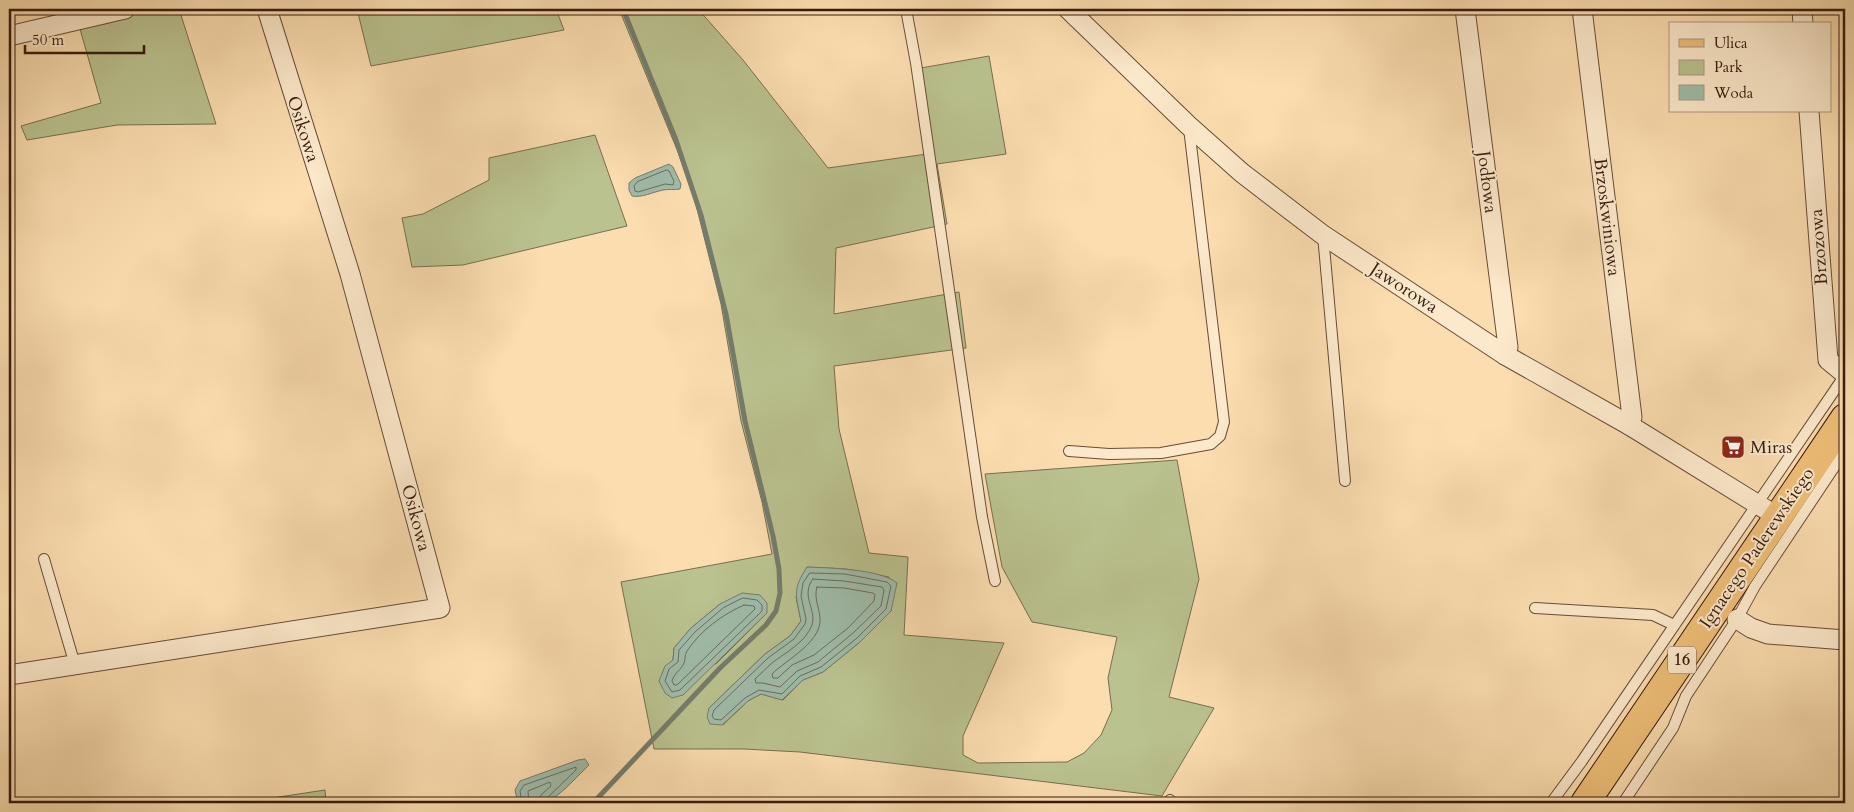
<svg xmlns="http://www.w3.org/2000/svg" width="1854" height="812" font-family="Cardo,serif">
<style>
.green{fill:#bac28f;stroke:#786e4f;fill-rule:evenodd}
.water{fill:#9fbcaa;stroke:#757c6c}
.lines{fill:none;stroke-linecap:round;stroke-linejoin:round}
.shore{stroke:#6b6c5c;stroke-width:1}
.stream{stroke:#757c6c;stroke-width:5}
.lane-casing{stroke:#684c37;stroke-width:12}
.street-casing{stroke:#684c37;stroke-width:21}
.primary-casing{stroke:#371b0f;stroke-width:30}
.lane{stroke:#fce9cb;stroke-width:10}
.street{stroke:#fce9cb;stroke-width:19}
.primary{stroke:#eebe78;stroke-width:28}
.labels{text-anchor:middle;dominant-baseline:central;stroke-width:4;stroke-linejoin:round;paint-order:stroke}
.shield{fill:#fce9cb;stroke:#725947;stroke-width:1}
.shield-label{font-size:16px;font-weight:bold;fill:#371b0f}
.street-label{font-size:18px;fill:#371b0f;stroke:#fce9cb}
.poi-label{font-size:18px;fill:#371b0f;stroke:#fce9cb;text-anchor:start}
</style>
<rect width="100%" height="100%" fill="#fbddaf"/>
<filter id="stains"><feTurbulence type="fractalNoise" baseFrequency=".004" numOctaves="4"/><feColorMatrix values="0 0 0 0 .2 0 0 0 0 .09 0 0 0 0 .02 0 0 0 .5 -.17"/></filter>
<radialGradient id="worn" r=".72"><stop offset=".6" stop-color="#630" stop-opacity="0"/><stop offset="1" stop-color="#630" stop-opacity=".3"/></radialGradient>
<g class="green">
<polygon points="148,9 179,9 216,124 117,125 27,140 21,126 101,103 80,29"/>
<polygon points="357,9 556,9 564,30 371,66"/>
<path d="M 619,9 L 698,9 L 743,60 L 828,168 L 934,153 L 921,68 L 989,56 L 1006,154 L 937,164 L 947,224 L 836,248 L 834,314 L 959,292 L 966,348 L 834,366 L 839,429 L 869,553 L 908,557 L 904,635 L 1004,643 L 963,736 L 963,755 L 978,763 L 1067,762 L 1084,753 L 1101,735 L 1112,710 L 1108,678 L 1117,637 L 1032,622 L 1002,567 L 985,474 L 1177,460 L 1199,579 L 1169,697 L 1214,708 L 1162,796 L 800,752 L 744,749 L 654,749 L 621,582 L 772,554 L 762,502 L 741,421 L 721,304 L 695,201 L 678,152 ZM 807,567 L 846,569 L 889,577 L 891,611 L 860,642 L 823,672 L 803,680 L 783,700 L 761,694 L 748,701 L 723,725 L 709,708 L 765,654 L 790,636 L 801,621 L 796,597 ZM 720,604 L 767,613 L 716,664 L 673,660 L 674,648 L 691,628 Z"/>
<polygon points="595,135 627,226 463,265 412,267 402,218 423,214 489,180 489,158"/>
<polygon points="325,790 326,803 259,803 259,800"/>
</g>
<g class="water">
<path d="M 669,164 L 673,167 L 681,184 L 680,189 C 674,190 669,189 663,190 C 653,192 642,198 632,196 L 629,190 L 629,183 L 635,178 Z"/>
<path d="M 807,567 C 830,568 880,569 897,583 L 891,611 L 860,642 L 823,672 L 803,680 L 782,700 L 761,694 L 748,701 L 722,725 L 710,724 L 707,717 L 709,708 L 765,654 L 790,636 L 801,621 C 796,595 792,590 807,567 Z"/>
<polygon points="742,593 760,595 767,603 767,613 683,695 672,698 665,693 659,681 665,666 673,660 674,648 691,628 720,604"/>
<polygon points="585,759 589,765 566,788 548,803 518,803 515,790 520,781 578,760"/>
</g>
<g class="lines">
<g class="shore">
<polygon points="667,170 669,171 674,181 673,185 665,184 638,192 635,191 634,186 637,182"/>
<polygon points="810,573 845,574 887,582 891,586 886,609 857,638 821,667 800,676 782,694 759,690 745,698 721,720 714,719 712,716 714,710 768,658 794,639 805,624 806,619 801,596 803,583"/>
<path d="M 813,579 L 844,581 L 882,587 L 884,590 L 881,606 L 853,633 L 818,662 L 797,671 L 780,687 L 763,683 L 756,683 L 755,679 C 761,674 766,668 772,663 C 786,652 805,643 812,625 C 817,609 800,596 813,579 Z"/>
<path d="M 817,587 L 844,588 L 873,593 L 875,595 L 874,601 L 848,628 L 829,643 L 814,655 L 792,665 L 778,678 L 773,678 L 772,674 C 786,660 818,644 820,622 C 821,610 813,599 817,587 Z"/>
<polygon points="743,598 757,600 762,605 762,611 680,690 672,692 665,681 669,669 678,662 679,650 695,632 723,608"/>
<path d="M 744,605 L 754,606 L 755,609 L 677,685 L 674,685 L 672,681 C 675,672 679,672 683,665 C 686,661 684,655 687,651 C 700,631 723,614 744,605 Z"/>
<polyline points="522,803 520,791 524,785 576,767 576,770 547,798 545,803"/>
<polyline points="529,803 528,791 550,782 551,786 541,795 539,803"/>
</g>
<polyline class="stream" points="593,803 720,668 766,625 776,611 780,593 779,569 773,536 745,421 726,314 701,215 676,140 623,9"/>
<g class="lane-casing">
<g id="lane">
<polyline points="906,9 916,63 982,517 995,581"/>
<polyline points="1323,235 1345,481"/>
<polyline points="1069,451 1109,454 1161,453 1211,444 1220,436 1224,422 1189,128"/>
<polyline points="44,559 75,665"/>
<polyline points="1535,608 1653,615 1674,625"/>
<polyline points="1168,803 1170,800"/>
<polyline points="1551,803 1582,761 1845,375"/>
<polyline points="1623,803 1673,728 1686,696 1737,619 1755,586 1845,451"/>
</g>
</g>
<g class="street-casing">
<g id="street">
<polyline points="1068,9 1188,125 1242,173 1323,235 1505,355 1629,425 1778,517"/>
<polyline points="1465,9 1508,347 1505,355"/>
<polyline points="1582,9 1632,417 1629,425"/>
<polyline points="1802,9 1803,24"/>
<polyline points="9,36 125,9"/>
<polyline points="1809,111 1828,360 1845,374"/>
<polyline points="1737,619 1751,628 1768,634 1845,640"/>
<polyline points="9,675 440,608 350,274 267,9"/>
</g>
</g>
<g class="primary-casing">
<polyline id="primary" points="1585,803 1845,418"/>
</g>
<use href="#lane" class="lane"/>
<use href="#street" class="street"/>
<use href="#primary" class="primary"/>
</g>
<defs>
<g id="supermarket-square" transform="scale(1.25)"><rect x="-9" y="-9" width="18" height="18" rx="4" fill="#8f2418" stroke="#fce9cb"/><path d="M-6-5.5h2.5l.6 2H6L4.5 2H-2.5L-4.4-4H-6ZM-1.5 3.2a1.3 1.3 0 1 0 .1 0ZM3 3.2a1.3 1.3 0 1 0 .1 0Z" fill="#fff"/></g>
</defs>
<g fill-rule="evenodd">
<use href="#supermarket-square" x="1733" y="447"/>
</g>
<g class="labels">
<rect class="shield" x="1668" y="646.5" width="28" height="27" rx="4"/>
<g class="shield-label">
<text x="1682" y="660">16</text>
</g>
<g class="street-label">
<text transform="translate(303 129) rotate(72)">Osikowa</text>
<text transform="translate(1487 182) rotate(83)">Jodłowa</text>
<text transform="translate(1607 217) rotate(83)">Brzoskwiniowa</text>
<text transform="translate(1819 247) rotate(-94)">Brzozowa</text>
<text transform="translate(1404 288) rotate(33)">Jaworowa</text>
<text transform="translate(416 518) rotate(75)">Osikowa</text>
<text transform="translate(1757 548) rotate(-56)">Ignacego Paderewskiego</text>
</g>
<g class="poi-label">
<text x="1750" y="447">Miras</text>
</g>
</g>
<rect width="1854" height="812" fill="none" stroke="#fbddaf" stroke-width="30"/>
<rect x="10" y="10" width="1834" height="792" fill="none" stroke="#371b0f" stroke-width="2.5"/>
<rect x="15" y="15" width="1824" height="782" fill="none" stroke="#371b0f"/>
<rect x="1669" y="22" width="162" height="90" fill="#fce9cb" stroke="#ad9780"/>
<rect x="1679" y="39" width="25" height="8" fill="#eebe78" stroke="#ad9780"/>
<text x="1714" y="48" font-size="15" fill="#371b0f">Ulica</text>
<rect x="1679" y="60" width="25" height="15" fill="#bac28f" stroke="#ad9780"/>
<text x="1714" y="72" font-size="15" fill="#371b0f">Park</text>
<rect x="1679" y="85" width="25" height="15" fill="#9fbcaa" stroke="#ad9780"/>
<text x="1714" y="98" font-size="15" fill="#371b0f">Woda</text>
<path d="M25 45v8h119v-8" fill="none" stroke="#371b0f" stroke-width="2.5"/>
<text x="32" y="45" font-size="15" fill="#371b0f" stroke="#fce9cb" stroke-width="4" paint-order="stroke">50 m</text>
<rect width="100%" height="100%" filter="url(#stains)"/>
<rect width="100%" height="100%" fill="url(#worn)"/>
</svg>
